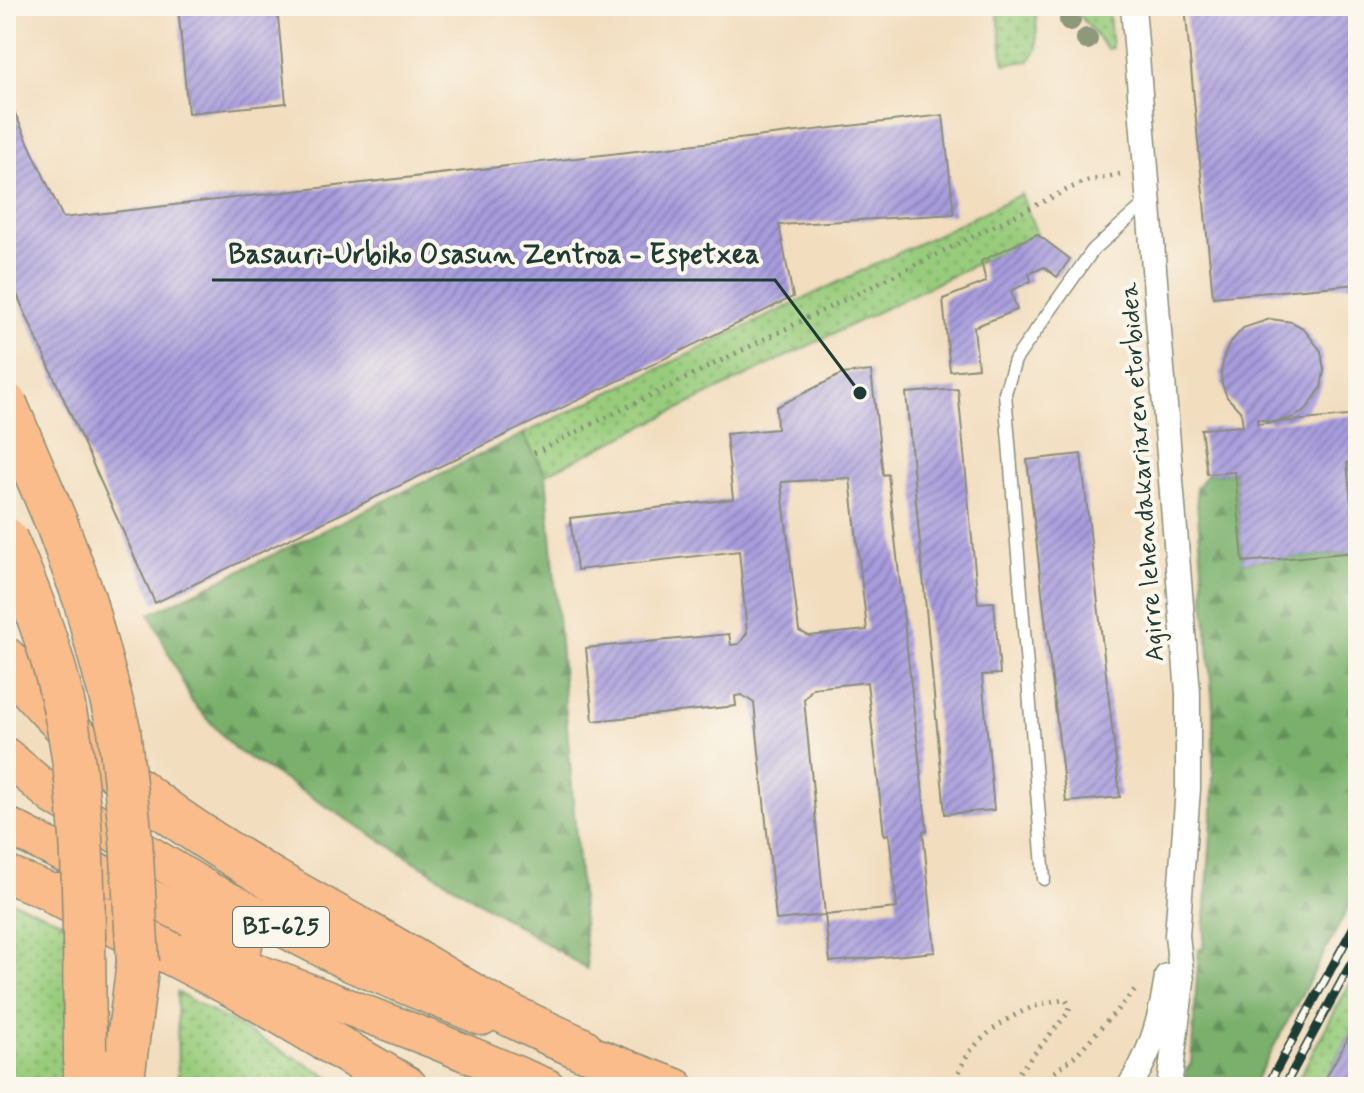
<svg xmlns="http://www.w3.org/2000/svg" width="1364" height="1093" font-family="Mynerve,sans-serif">
<style>
.grass{fill:url(#grass-dots);stroke:#5c8458;stroke-width:2}
.forest{fill:url(#forest-firs);stroke:#4c7650;stroke-width:2}
.building{fill:url(#building-hatch);fill-rule:evenodd}
.lines{fill:none;stroke-linecap:round;stroke-linejoin:round}
.service-casing{stroke:#888d79;stroke-width:15}
.minor-casing{stroke:#888d79;stroke-width:27}
.primary-casing{stroke:#888d79;stroke-width:39}
.motorway-casing{stroke:#888d79;stroke-width:45}
.path{stroke:#888d79;stroke-width:5;stroke-dasharray:2 6;stroke-linecap:butt}
.service{stroke:#fff;stroke-width:12}
.minor{stroke:#fff;stroke-width:24}
.primary{stroke:#f9bc8a;stroke-width:36}
.motorway{stroke:#f9bc8a;stroke-width:42}
.rail-casing{stroke:#1f3d34;stroke-width:9}
.rail{stroke:#fbf7ec;stroke-width:6;stroke-dasharray:18;stroke-linecap:butt}
.motorway-bridge-casing{stroke:#888d79;stroke-width:45;stroke-linecap:butt}
.motorway-bridge{stroke:#f9bc8a;stroke-width:42}
.tree{fill:#8e997c}
.labels{text-anchor:middle;dominant-baseline:central;stroke-width:8;stroke-linejoin:round;paint-order:stroke}
.shield{fill:#fbf7ec;stroke:#61756b;stroke-width:2}
.shield-label{font-size:24px;font-weight:bold;fill:#1f3d34}
.street-label{font-size:26px;fill:#1f3d34;stroke:#fbf7ec}
.leader{fill:none;stroke:#1f3d34;stroke-width:3}
.callout-dot{fill:#1f3d34;stroke:#fbf7ec;stroke-width:3}
.callout-label{font-size:28px;text-anchor:middle;font-weight:bold;fill:#1f3d34;stroke:#fbf7ec;stroke-width:8;stroke-linejoin:round;paint-order:stroke}
</style>
<defs>
<pattern id="grass-dots" width="8" height="8" patternUnits="userSpaceOnUse" patternTransform="scale(2)"><rect width="8" height="8" fill="#98cc7c"/><path d="M2 2h.1M6 6h.1" fill="none" stroke="#7ba766" stroke-width="1.8" stroke-linecap="round"/></pattern>
<pattern id="forest-firs" width="22" height="20" patternUnits="userSpaceOnUse" patternTransform="scale(2)"><rect width="22" height="20" fill="#7ab06c"/><path d="M5 1l3.5 6h-7zM16 11l3.5 6h-7z" fill="#63905a"/></pattern>
<pattern id="building-hatch" width="6" height="6" patternUnits="userSpaceOnUse" patternTransform="scale(2)"><rect width="6" height="6" fill="#a89cdd"/><path d="M-1 1l2-2M0 6l6-6M5 7l2-2" fill="none" stroke="#8880b4"/></pattern>
</defs>
<rect width="100%" height="100%" fill="#fbf7ec"/>
<filter id="ink" filterUnits="userSpaceOnUse"><feTurbulence type="fractalNoise" baseFrequency=".0125" numOctaves="2"/><feDisplacementMap in="SourceGraphic" scale="16" xChannelSelector="R" yChannelSelector="G"/><feConvolveMatrix kernelMatrix="1 2 1 2 8 2 1 2 1" color-interpolation-filters="sRGB"/></filter>
<filter id="wash" filterUnits="userSpaceOnUse"><feTurbulence type="fractalNoise" baseFrequency=".006" numOctaves="4" result="noise"/><feDisplacementMap in="SourceGraphic" scale="32" xChannelSelector="R" yChannelSelector="G"/><feGaussianBlur stdDeviation="1.8" result="paint"/><feColorMatrix in="noise" values="0 0 0 0 0 0 0 0 0 0 0 0 0 0 0 0 0 1.4 0 .05"/><feComposite in="paint" operator="in"/></filter>
<g filter="url(#wash)">
<rect width="100%" height="100%" fill="#f2ddbe"/>
<g class="grass">
<polygon points="997,6 1036,6 1037,49 1029,61 1004,64"/>
<polygon points="1072,6 1108,6 1112,48 1107,49"/>
<polygon points="1021,194 1037,234 546,474 523,434"/>
<polygon points="6,899 66,923 69,1087 6,1087"/>
<polygon points="1358,968 1358,1019 1321,1087 1294,1087"/>
<polygon points="177,992 347,1087 178,1087"/>
</g>
<g class="forest">
<polygon points="523,434 546,474 587,969 236,750 192,702 150,614"/>
<polygon points="1358,462 1358,890 1252,1087 1185,1087 1186,1071 1191,1063 1199,949 1203,949 1213,805 1213,708 1196,488 1207,474 1235,472 1243,562 1355,552 1347,463"/>
</g>
<g id="blocks">
<g class="building">
<polygon points="178,6 277,6 286,103 188,113"/>
<polygon points="1185,6 1358,6 1358,284 1213,297"/>
<polygon points="6,94 63,218 943,115 954,214 779,225 793,297 155,603 6,270"/>
<polygon points="1037,234 1070,259 1057,277 1044,267 1029,274 1031,281 1011,291 1017,310 974,327 978,368 950,371 943,299 986,282 981,261"/>
<polygon points="1270,319 1292,322 1303,328 1321,351 1324,371 1321,388 1305,411 1292,418 1273,422 1257,419 1257,424 1358,415 1358,462 1347,463 1356,552 1243,562 1235,472 1207,474 1201,429 1243,426 1241,412 1227,397 1222,384 1221,372 1225,353 1230,343 1243,328"/>
<path d="M 871,371 L 883,475 L 888,474 L 927,831 L 923,831 L 935,952 L 830,962 L 825,915 L 897,908 L 889,834 L 884,835 L 867,682 L 813,688 L 804,699 L 825,915 L 776,920 L 754,703 L 742,695 L 735,696 L 736,706 L 593,721 L 586,648 L 729,634 L 731,645 L 739,644 L 747,633 L 739,551 L 577,570 L 570,518 L 733,499 L 726,434 L 777,429 L 776,407 L 842,374 ZM 850,478 L 867,630 L 809,636 L 799,631 L 781,482 Z"/>
<polygon points="958,389 978,603 994,602 1000,674 982,675 994,810 945,814 906,393"/>
<polygon points="1081,454 1120,797 1066,802 1027,460"/>
<polygon points="1358,1019 1358,1087 1321,1087"/>
</g>
</g>
</g>
<g filter="url(#ink)">
<use href="#blocks" fill-opacity="0" stroke="#888d79" stroke-width="2"/>
<g class="lines">
<g class="service-casing">
<polyline id="service" points="1044,879 1005,393 1015,360 1093,250 1147,202"/>
</g>
<g class="minor-casing">
<g id="minor">
<polyline points="1133,6 1188,693 1188,789 1177,935 1182,981 1169,1087"/>
<path d="M 1129,1087 C 1151,1054 1162,1015 1167,976"/>
</g>
</g>
<g class="primary-casing">
<g id="primary">
<polyline points="6,756 53,796 208,890 352,964 482,1017"/>
<polyline points="6,825 244,945"/>
<polyline points="6,874 82,905"/>
<polyline points="194,948 434,1040 547,1087"/>
<polyline points="554,1040 676,1087"/>
</g>
</g>
<g class="motorway-casing">
<g id="motorway">
<path d="M 6,659 C 105,788 239,862 378,939 C 415,960 451,983 489,1004 C 519,1021 551,1034 582,1049"/>
<polyline points="58,895 243,991 406,1087"/>
<polyline points="85,1087 85,1050"/>
<polyline points="122,1087 138,962"/>
</g>
</g>
<g class="path">
<polyline points="534,453 1083,182 1121,174"/>
<path d="M 953,1087 C 958,1076 962,1063 969,1053 C 990,1026 1031,1001 1066,1000 L 1070,1007 L 1067,1014 L 1010,1083 L 1010,1087"/>
<polyline points="1036,1087 1076,1055 1138,987"/>
</g>
<use href="#service" class="service"/>
<use href="#minor" class="minor"/>
<use href="#primary" class="primary"/>
<use href="#motorway" class="motorway"/>
<g class="rail-casing">
<g id="rail">
<polyline points="1267,1087 1358,919"/>
<polyline points="1284,1087 1358,951"/>
</g>
</g>
<use href="#rail" class="rail"/>
<g class="motorway-bridge-casing">
<g id="motorway-bridge">
<polyline points="6,404 56,522 84,598 119,729 131,839 138,962"/>
<path d="M 6,539 C 27,585 45,632 58,681 C 89,801 83,928 85,1050"/>
</g>
</g>
<use href="#motorway-bridge" class="motorway-bridge"/>
</g>
<g class="tree">
<circle cx="1070" cy="20" r="11"/>
<circle cx="1087" cy="39" r="11"/>
</g>
</g>
<g class="labels">
<rect class="shield" x="233" y="907" width="96" height="40" rx="6"/>
<g class="shield-label">
<text x="281" y="927">BI-625</text>
</g>
<g class="street-label">
<text transform="translate(1143 472) rotate(-94)">Agirre lehendakariaren etorbidea</text>
</g>
</g>
<path class="leader" d="M860 393L775 280H212"/>
<circle class="callout-dot" cx="860" cy="393" r="8"/>
<g class="callout-label">
<text x="494" y="263">Basauri-Urbiko Osasun Zentroa - Espetxea</text>
</g>
<rect width="1364" height="1093" fill="none" stroke="#fbf7ec" stroke-width="32"/>
</svg>
